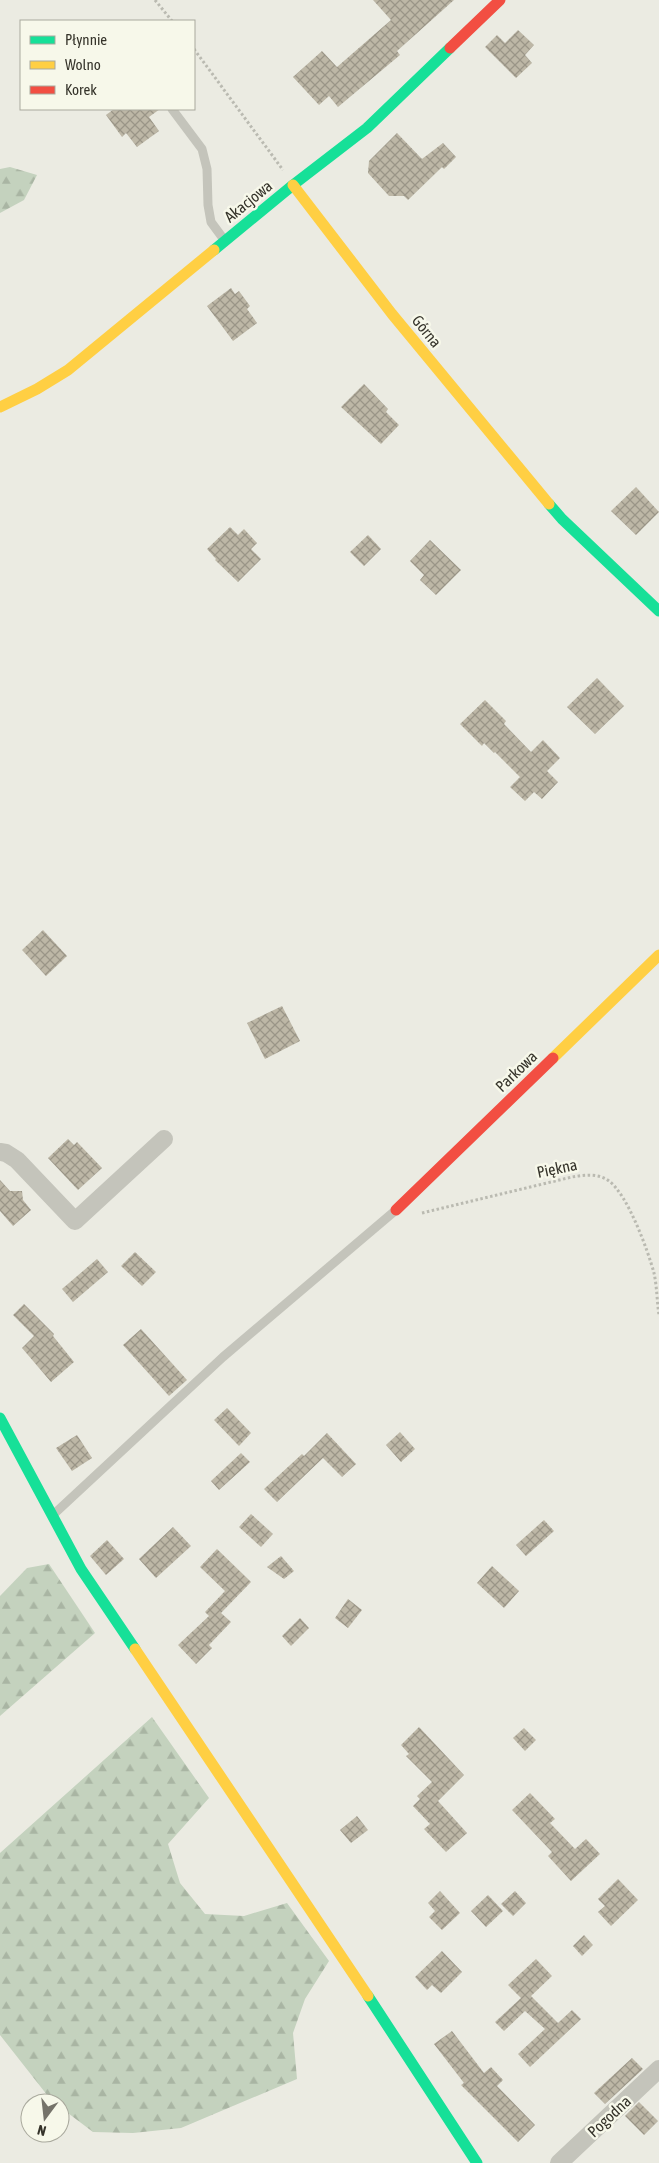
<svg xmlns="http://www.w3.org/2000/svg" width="659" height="2163" font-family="'Asap Condensed',sans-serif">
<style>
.forest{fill:url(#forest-firs)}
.building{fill:url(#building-cross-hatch)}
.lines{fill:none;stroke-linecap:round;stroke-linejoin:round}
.path{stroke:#babab1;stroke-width:3;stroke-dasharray:2.5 2.5;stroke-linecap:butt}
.lane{stroke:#c4c4bb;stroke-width:9}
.street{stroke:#c4c4bb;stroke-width:18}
.fast{stroke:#16e098;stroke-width:11}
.slow{stroke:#ffcf43;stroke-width:11}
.jam{stroke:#f24e42;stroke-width:11}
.labels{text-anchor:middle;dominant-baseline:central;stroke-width:5;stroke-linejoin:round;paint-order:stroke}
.street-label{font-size:16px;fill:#35332a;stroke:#f7f8ea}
</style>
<defs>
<pattern id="forest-firs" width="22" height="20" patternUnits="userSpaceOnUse" patternTransform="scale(1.25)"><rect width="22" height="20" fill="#c4d2be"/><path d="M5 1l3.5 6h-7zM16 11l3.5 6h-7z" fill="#a9b5a3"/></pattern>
<pattern id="building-cross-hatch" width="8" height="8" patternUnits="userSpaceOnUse" patternTransform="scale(1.25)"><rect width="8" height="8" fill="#bdb7a6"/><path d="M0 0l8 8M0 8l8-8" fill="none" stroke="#9a9587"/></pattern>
</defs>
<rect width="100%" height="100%" fill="#ebebe2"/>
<g class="forest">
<polygon points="10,167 37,175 24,200 0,213 0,169"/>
<polygon points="49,1564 95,1633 0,1716 0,1596 27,1568"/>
<polygon points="152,1717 209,1798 168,1844 180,1883 205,1914 244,1916 287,1903 329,1961 305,1999 293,2033 297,2079 181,2128 133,2133 93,2132 60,2107 60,2103 55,2103 51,2100 0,2035 0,1853"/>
</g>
<g class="building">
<polygon points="373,0 454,0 397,51 400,55 338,107 329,96 319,105 293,77 322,51 337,67 391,20"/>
<polygon points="518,30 534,45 525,55 532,63 516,78 485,47 497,35 505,43"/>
<polygon points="114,109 160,109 149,117 159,131 137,147 126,133 122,137 106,115"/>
<polygon points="397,133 422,159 443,143 456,157 444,169 442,167 408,200 404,196 389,196 368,173 369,161"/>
<polygon points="231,288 235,294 239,291 250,306 247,309 257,323 233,341 207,306"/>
<polygon points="364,384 388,409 386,412 399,425 381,444 341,407"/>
<polygon points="636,487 659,512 636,535 611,511"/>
<polygon points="230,527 238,535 244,529 257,543 251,549 261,559 238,582 215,560 216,559 207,549"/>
<polygon points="368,535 381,549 364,566 350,552"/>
<polygon points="430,540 461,570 436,595 420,580 424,575 410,561"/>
<polygon points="597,678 624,706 595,734 567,707"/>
<polygon points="485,700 506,721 504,724 531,752 543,740 560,758 547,771 558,782 542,799 534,792 525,801 510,787 520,777 495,752 494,753 484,743 482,746 460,724"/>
<polygon points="43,930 67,956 46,976 22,950"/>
<polygon points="282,1006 300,1041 265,1059 247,1023"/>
<polygon points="68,1139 74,1145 77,1142 102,1168 78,1190 48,1158"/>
<polygon points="0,1180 10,1191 22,1191 23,1200 31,1210 13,1226 0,1211"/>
<polygon points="135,1252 156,1272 142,1286 121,1266"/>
<polygon points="97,1259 108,1272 73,1302 62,1289"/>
<polygon points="24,1304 54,1334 53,1336 74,1362 51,1382 22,1348 34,1336 13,1315"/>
<polygon points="141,1329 187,1380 169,1396 123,1345"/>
<polygon points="227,1408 251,1433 239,1446 214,1420"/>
<polygon points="400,1432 415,1449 401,1462 386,1445"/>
<polygon points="327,1433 356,1464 342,1477 323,1458 277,1502 264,1489 302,1454 304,1456"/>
<polygon points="77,1435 92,1458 72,1471 56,1448"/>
<polygon points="241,1453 250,1462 219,1490 211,1481"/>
<polygon points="251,1514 273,1534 261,1547 239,1527"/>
<polygon points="544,1520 554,1531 526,1556 516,1545"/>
<polygon points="173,1527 191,1546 156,1578 139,1559"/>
<polygon points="107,1540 124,1559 106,1575 90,1556"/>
<polygon points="217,1549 251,1582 221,1613 231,1622 209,1645 212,1648 196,1664 178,1645 209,1616 205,1612 225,1591 200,1567"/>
<polygon points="281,1556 294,1571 284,1579 267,1567"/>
<polygon points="492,1566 519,1591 504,1608 477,1583"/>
<polygon points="348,1599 362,1610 348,1628 335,1618"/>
<polygon points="300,1618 309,1628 291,1646 282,1636"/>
<polygon points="419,1727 464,1775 438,1801 467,1833 446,1852 424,1829 430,1824 413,1806 420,1799 417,1796 432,1782 406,1756 409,1754 401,1745"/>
<polygon points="524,1728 536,1740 525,1751 513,1738"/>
<polygon points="530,1793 555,1819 550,1823 575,1849 586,1839 600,1854 571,1881 548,1856 552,1852 512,1810"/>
<polygon points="357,1816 368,1830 351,1843 340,1830"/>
<polygon points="618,1879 638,1900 611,1926 598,1912 605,1906 598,1899"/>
<polygon points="440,1891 460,1913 442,1930 429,1917 435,1911 428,1903"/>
<polygon points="515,1891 526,1903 513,1916 501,1904"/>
<polygon points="488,1895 503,1911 486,1927 471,1911"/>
<polygon points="584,1935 593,1945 582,1956 573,1946"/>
<polygon points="442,1951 462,1972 441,1993 432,1985 427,1990 415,1977"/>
<polygon points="536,1959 552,1976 531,1996 558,2023 572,2010 581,2019 530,2067 518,2054 545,2029 525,2011 504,2031 495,2022 521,1998 508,1985"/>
<polygon points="452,2031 484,2073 491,2067 503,2080 497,2086 535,2125 518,2142 461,2085 464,2083 434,2044"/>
<polygon points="632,2058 643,2069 605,2104 594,2093"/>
<polygon points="639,2102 658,2121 644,2135 625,2116"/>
</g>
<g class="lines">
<g class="path">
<polyline points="155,0 172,21"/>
<polyline points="194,49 283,170"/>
<path d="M 422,1213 L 572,1177 C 584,1175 599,1173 609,1181 C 628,1195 648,1251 654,1273 C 657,1287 657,1302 659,1315"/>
</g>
<g class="lane">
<polyline points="172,109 202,149 207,169 208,205 211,222 225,241"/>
<polyline points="54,1514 223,1357 396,1210"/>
</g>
<g class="street">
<polyline points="0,1152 6,1153 17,1160 75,1221 164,1139"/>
<polyline points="559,2163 659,2069"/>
</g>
<g class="fast">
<polyline points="214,250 293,185 367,128 450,48"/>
<polyline points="549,504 562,519 659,611"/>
<polyline points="0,1418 81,1569 135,1649"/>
<polyline points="368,1996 477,2163"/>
</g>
<g class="slow">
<polyline points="293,185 392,314 549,504"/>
<polyline points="0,407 37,389 68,370 214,250"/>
<polyline points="553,1058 659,955"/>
<polyline points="135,1649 368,1996"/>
</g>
<g class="jam">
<polyline points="450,48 500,0"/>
<polyline points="396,1210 553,1058"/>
</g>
</g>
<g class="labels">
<g class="street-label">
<text transform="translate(248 201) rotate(-39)">Akacjowa</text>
<text transform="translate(427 331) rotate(51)">Górna</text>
<text transform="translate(516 1071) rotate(-44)">Parkowa</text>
<text transform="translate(557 1168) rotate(-12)">Piękna</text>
<text transform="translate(609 2116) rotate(-43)">Pogodna</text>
</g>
</g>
<rect x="20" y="20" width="175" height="90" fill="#f7f8ea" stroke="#a9a99d"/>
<rect x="30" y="36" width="25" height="8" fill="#16e098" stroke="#a9a99d"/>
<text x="65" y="45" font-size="15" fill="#35332a">Płynnie</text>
<rect x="30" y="61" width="25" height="8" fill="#ffcf43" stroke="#a9a99d"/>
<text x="65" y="70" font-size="15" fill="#35332a">Wolno</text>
<rect x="30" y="86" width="25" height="8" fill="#f24e42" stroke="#a9a99d"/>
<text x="65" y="95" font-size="15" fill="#35332a">Korek</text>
<g transform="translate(45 2118) rotate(195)"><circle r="24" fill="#f7f8ea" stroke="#a9a99d"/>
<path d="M0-4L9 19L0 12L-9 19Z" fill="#75736a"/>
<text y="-8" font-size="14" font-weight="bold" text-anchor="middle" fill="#35332a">N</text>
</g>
</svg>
